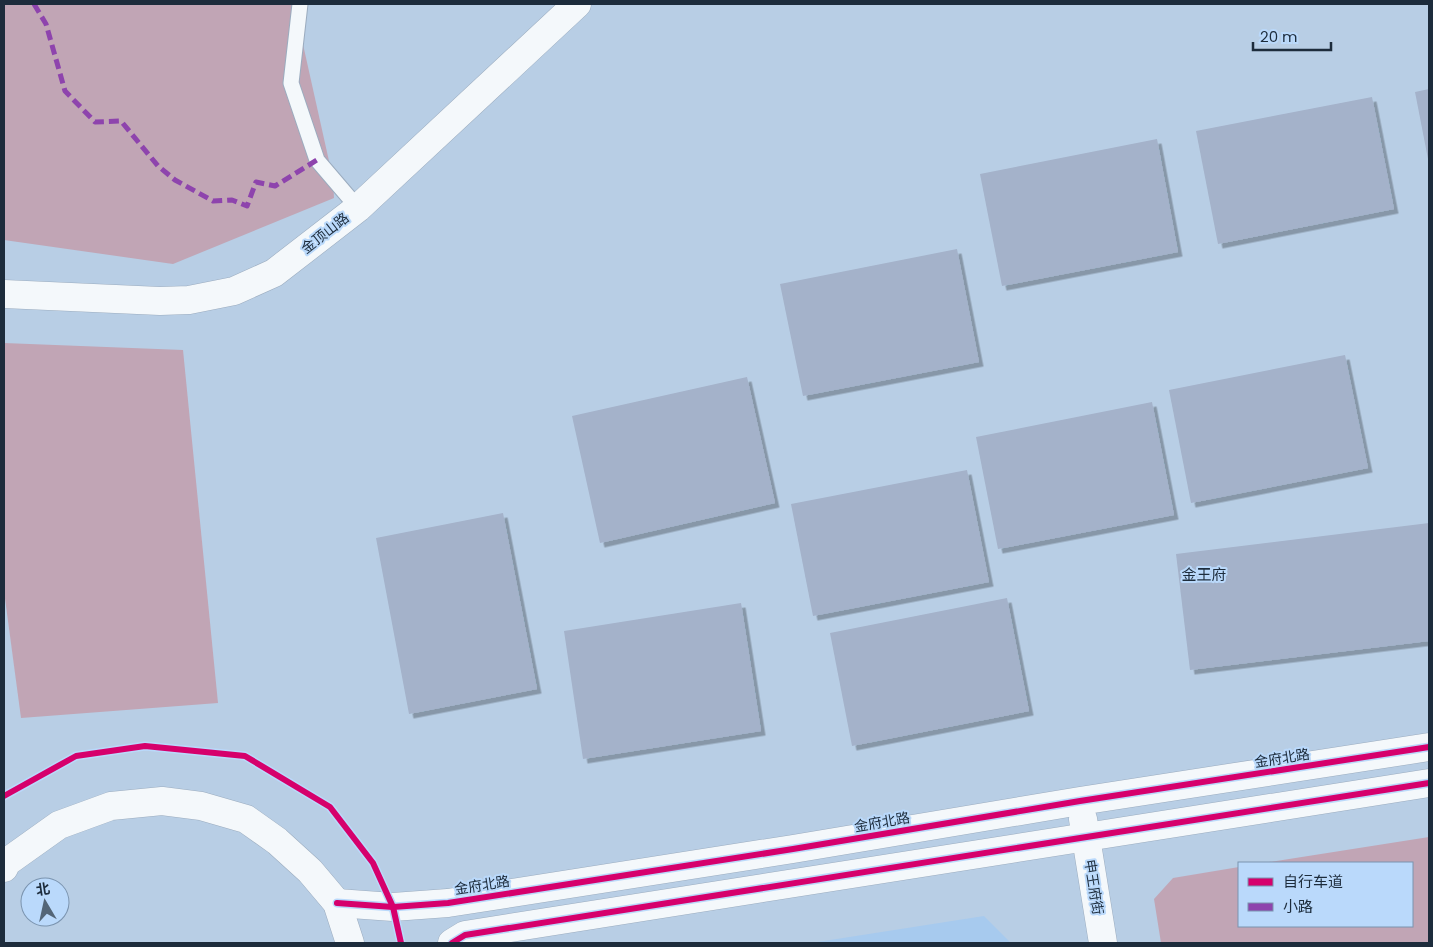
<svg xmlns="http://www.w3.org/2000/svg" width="1433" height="947" font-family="Poppins,'Noto Sans SC',sans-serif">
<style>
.built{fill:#a7caee}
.green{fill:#c1a5b5}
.building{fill:#a4b2ca;filter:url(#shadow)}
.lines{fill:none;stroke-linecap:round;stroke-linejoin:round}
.lane-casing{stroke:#9bacbf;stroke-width:17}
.secondary-casing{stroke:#9bacbf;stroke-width:29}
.lane{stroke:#f4f8fb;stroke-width:15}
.secondary{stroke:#f4f8fb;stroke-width:28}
.quiet{stroke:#8e44ad;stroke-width:5;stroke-dasharray:10 5;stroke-linecap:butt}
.cycleway-casing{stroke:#bad9fb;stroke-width:9}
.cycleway{stroke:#d6006c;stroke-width:6}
.labels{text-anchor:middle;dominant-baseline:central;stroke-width:4;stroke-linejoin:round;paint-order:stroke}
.street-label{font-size:14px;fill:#1d2c3c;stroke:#bad9fb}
.neighbourhood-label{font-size:15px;fill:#1d2c3c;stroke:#bad9fb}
</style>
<defs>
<filter id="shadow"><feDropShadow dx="4.5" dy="4.5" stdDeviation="0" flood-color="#0004"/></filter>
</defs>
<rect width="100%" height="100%" fill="#b8cee5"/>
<polygon class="built" points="984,916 1011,943 811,943"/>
<g class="green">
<polygon points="4,4 294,4 333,179 334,198 173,264 4,240"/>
<polygon points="4,343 183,350 218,703 21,718 4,591"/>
<polygon points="1429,837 1429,943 1161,943 1154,899 1173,878 1239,867 1239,926 1412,926 1412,863 1263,863"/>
</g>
<g class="building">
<polygon points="1429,89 1429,159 1428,159 1415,92"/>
<polygon points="1372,97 1394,209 1218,244 1196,131"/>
<polygon points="1157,139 1178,252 1002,286 980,174"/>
<polygon points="957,249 979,362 803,396 780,284"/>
<polygon points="1345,355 1368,468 1191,503 1169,390"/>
<polygon points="747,377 775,503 600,543 572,416"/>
<polygon points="1152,402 1174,515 998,549 976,437"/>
<polygon points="967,470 989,582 813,616 791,504"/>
<polygon points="503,513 537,689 409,714 376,538"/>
<polygon points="1429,523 1429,641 1190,670 1176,554"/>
<polygon points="1007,598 1029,711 852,746 830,633"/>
<polygon points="741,603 761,731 583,759 564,631"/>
</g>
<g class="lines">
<g class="lane-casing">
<polyline id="lane" points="300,4 291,83 317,160 358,208"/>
</g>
<g class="secondary-casing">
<g id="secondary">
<polyline points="4,294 160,301 189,300 234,291 274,273 358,208 577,4"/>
<polyline points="1083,819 1103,943"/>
<polyline points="4,868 7,862 59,825 111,806 162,801 201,806 246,819 277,841 310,871 337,903 350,943"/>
<polyline points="337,903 393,907 448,903 793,849 1080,801 1429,747"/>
<polyline points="452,943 465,935 1429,783"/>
</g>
</g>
<use href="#lane" class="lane"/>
<use href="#secondary" class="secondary"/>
<polyline class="quiet" points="34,4 46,24 65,91 95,122 121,121 158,166 175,180 213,201 232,200 247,206 256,182 275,186 317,160"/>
<g class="cycleway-casing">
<g id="cycleway">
<polyline points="4,796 76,756 145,746 245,756 330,807 373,863 393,907 401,943"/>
<polyline points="337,903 393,907 448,903 793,849 1080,801 1429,747"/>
<polyline points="452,943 465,935 1429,783"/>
</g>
</g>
<use href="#cycleway" class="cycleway"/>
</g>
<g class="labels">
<g class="street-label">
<text transform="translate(325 233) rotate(-38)">金顶山路</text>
<text transform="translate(1282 758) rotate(-9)">金府北路</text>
<text transform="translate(882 822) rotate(-10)">金府北路</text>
<text transform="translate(482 885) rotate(-9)">金府北路</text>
<text transform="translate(1094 887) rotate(81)">申王府街</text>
</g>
<g class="neighbourhood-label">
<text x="1204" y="574">金王府</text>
</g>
</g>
<rect width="1433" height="947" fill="none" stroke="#1d2c3c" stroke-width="10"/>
<rect x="1238" y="862" width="175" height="65" fill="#bad9fb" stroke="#7b94af"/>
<rect x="1248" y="878" width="25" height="8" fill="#d6006c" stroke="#7b94af"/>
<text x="1283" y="887" font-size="15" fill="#1d2c3c">自行车道</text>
<rect x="1248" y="903" width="25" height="8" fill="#8e44ad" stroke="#7b94af"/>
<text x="1283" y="912" font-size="15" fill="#1d2c3c">小路</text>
<g transform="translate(45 902) rotate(351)"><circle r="24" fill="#bad9fb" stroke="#7b94af"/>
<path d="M0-4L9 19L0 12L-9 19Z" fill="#536577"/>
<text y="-8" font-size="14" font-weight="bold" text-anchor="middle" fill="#1d2c3c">北</text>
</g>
<path d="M1253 42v8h78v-8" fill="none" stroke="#1d2c3c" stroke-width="2.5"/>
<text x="1260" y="42" font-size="15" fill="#1d2c3c" stroke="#bad9fb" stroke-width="4" paint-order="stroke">20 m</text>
</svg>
